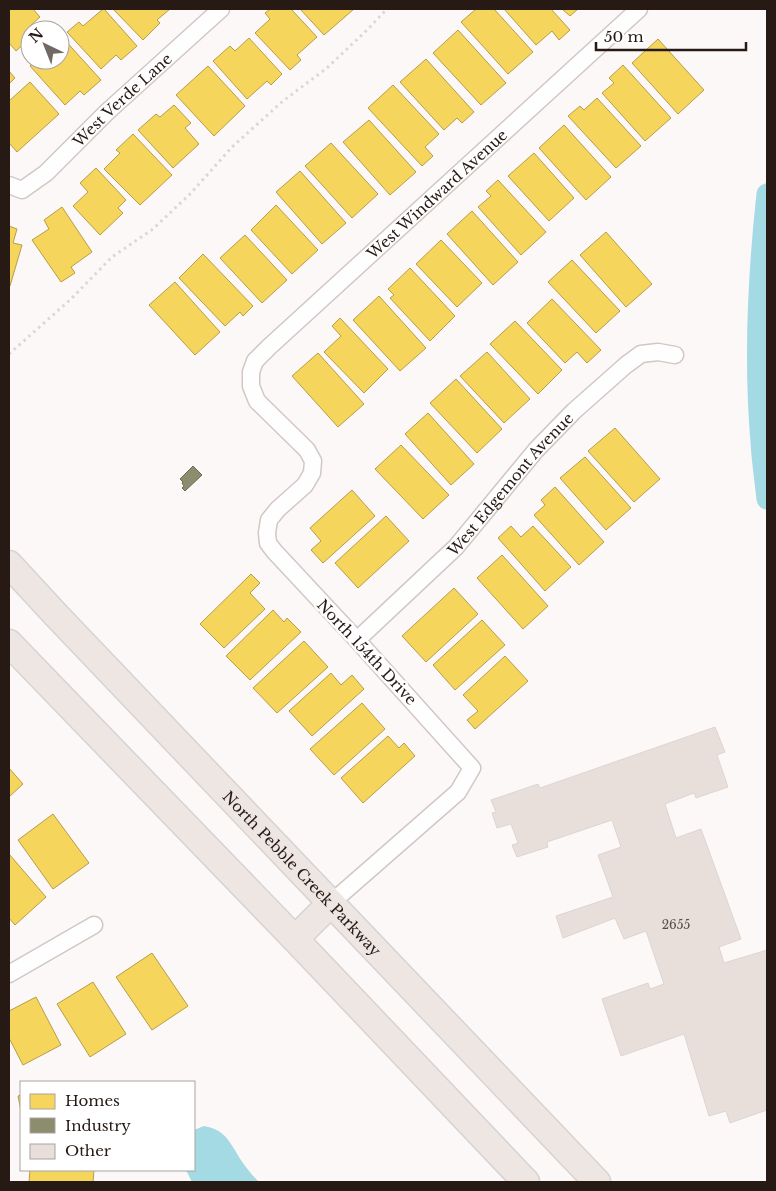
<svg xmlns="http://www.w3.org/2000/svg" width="776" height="1191" font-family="'Libre Baskerville',serif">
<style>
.water{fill:#a4dae4}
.homes{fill:#f6d55c;stroke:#b89d47}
.industry{fill:#8c8c6e;stroke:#6e6a53}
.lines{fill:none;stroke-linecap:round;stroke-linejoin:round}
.canal{stroke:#a4dae4;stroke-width:21}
.building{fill:#e8deda;stroke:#ddd5d2}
.minor-casing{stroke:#d1c8c5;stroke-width:19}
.primary-casing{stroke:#d7d3d2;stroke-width:29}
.path{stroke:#d9d7d7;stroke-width:3;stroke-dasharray:2.5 4;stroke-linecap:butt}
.minor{stroke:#fffefe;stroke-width:16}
.primary{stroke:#eee6e3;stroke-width:26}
.labels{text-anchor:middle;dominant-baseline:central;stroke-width:5;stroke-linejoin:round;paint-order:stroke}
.number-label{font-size:12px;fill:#5a4e4a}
.street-label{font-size:15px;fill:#271a15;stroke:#fff}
</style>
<rect width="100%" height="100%" fill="#fcf8f7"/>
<path class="water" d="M 204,1126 C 228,1130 231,1146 243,1163 C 248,1170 253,1176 259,1182 L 192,1182 L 186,1170 L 194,1170 L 194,1130 Z"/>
<g class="homes">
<polygon points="9,9 33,9 40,17 30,26 34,30 30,30 30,38 16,51 9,43"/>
<polygon points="103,9 104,9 137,46 121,60 116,55 101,69 67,32 79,22 83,26"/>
<polygon points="113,9 170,9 157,20 160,23 143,40"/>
<polygon points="270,9 291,9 317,37 297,55 301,60 290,70 255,33 270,19 265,13"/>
<polygon points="300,9 354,9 324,35"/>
<polygon points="476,9 494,9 533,52 508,74 461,22"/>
<polygon points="504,9 551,9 570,30 559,40 552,31 536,45"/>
<polygon points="562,9 578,9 570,16"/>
<polygon points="458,30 506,83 481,105 433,53"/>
<polygon points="62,37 101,80 84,95 80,91 65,105 30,66 37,60 60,60 60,39"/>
<polygon points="249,38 282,74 271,85 267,81 247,99 213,61 230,46 235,51"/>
<polygon points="658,39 704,90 678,114 632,63"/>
<polygon points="426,59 474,112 462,123 457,118 444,130 400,82"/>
<polygon points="623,65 671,118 645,141 602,93 614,83 609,78"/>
<polygon points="208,66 245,106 214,136 176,95"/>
<polygon points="9,71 15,78 9,84"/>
<polygon points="30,82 59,114 17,152 9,143 9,101"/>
<polygon points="393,85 439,134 425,147 433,156 422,166 368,108"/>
<polygon points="597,98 641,146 616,168 568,116 580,106 584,110"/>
<polygon points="174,105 191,123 185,128 199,144 173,168 138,130 156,114 160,117"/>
<polygon points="369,120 416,172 390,195 343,142"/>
<polygon points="564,125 611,177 586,200 539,148"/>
<polygon points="133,134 172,175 140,205 104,169 120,153 116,150"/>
<polygon points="331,143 378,194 352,218 305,166"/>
<polygon points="534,153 574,198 549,221 508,176"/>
<polygon points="96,168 126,200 118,208 123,213 100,235 73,206 88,192 80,183"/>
<polygon points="300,171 346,223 322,244 276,192"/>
<polygon points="498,180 546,232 521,255 478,207 491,196 486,191"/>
<polygon points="276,205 318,250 292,274 251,230"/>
<polygon points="62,207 92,252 71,267 75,273 61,282 32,240 49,229 44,220"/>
<polygon points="472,211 518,262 493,285 447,234"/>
<polygon points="9,226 17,229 13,243 22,245 10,286 9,285"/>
<polygon points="606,232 652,284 626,307 580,255"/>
<polygon points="245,235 287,280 262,303 220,258"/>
<polygon points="441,240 482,283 457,307 416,264"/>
<polygon points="203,254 253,306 243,316 240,312 225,326 179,278"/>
<polygon points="572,260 620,311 596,333 548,282"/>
<polygon points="410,268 455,316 430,341 390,298 394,295 388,289"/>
<polygon points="175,282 220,332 195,355 149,305"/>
<polygon points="379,296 426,348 400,371 353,320"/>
<polygon points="552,299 601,350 587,363 577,352 565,363 527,323"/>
<polygon points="340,318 388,369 364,393 324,352 341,336 332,326"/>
<polygon points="515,321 562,370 538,394 490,344"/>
<polygon points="487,352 530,399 504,423 460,376"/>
<polygon points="318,353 364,404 338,427 292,376"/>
<polygon points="456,379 502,429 477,453 430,403"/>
<polygon points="428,413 474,464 451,485 405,434"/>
<polygon points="615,428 660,479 634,502 588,451"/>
<polygon points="401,445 449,495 423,519 375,469"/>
<polygon points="585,457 631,508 606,530 560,478"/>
<polygon points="555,487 604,542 579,565 534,515 545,505 541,500"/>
<polygon points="352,490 375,516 323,563 311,550 321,541 310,528"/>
<polygon points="386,516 409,541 358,588 335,563"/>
<polygon points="511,526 521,537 533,526 571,567 545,591 498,538"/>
<polygon points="502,555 548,606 523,629 477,578"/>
<polygon points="251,574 260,583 250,593 265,609 224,648 200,624"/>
<polygon points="454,588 478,614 426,662 402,636"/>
<polygon points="273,610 284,622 287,618 301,632 250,680 226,656"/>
<polygon points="482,620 505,645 455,690 433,665"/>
<polygon points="304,641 328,667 277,713 253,688"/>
<polygon points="505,656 528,681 475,729 467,720 478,711 463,695"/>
<polygon points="331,673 341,685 352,675 364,689 312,736 289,711"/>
<polygon points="362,703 385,729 334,775 310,749"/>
<polygon points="388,736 399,748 404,743 415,756 363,803 341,778"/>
<polygon points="9,768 23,784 9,797"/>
<polygon points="53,814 89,863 53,889 18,840"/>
<polygon points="9,854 46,897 15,925 9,918"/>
<polygon points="152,953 188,1006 152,1030 116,977"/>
<polygon points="93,982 126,1034 90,1057 57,1004"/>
<polygon points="36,997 61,1045 23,1065 9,1038 9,1011"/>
<polygon points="21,1095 21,1111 18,1096"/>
<polygon points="30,1170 94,1170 93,1182 29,1182"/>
</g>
<polygon class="industry" points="193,466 202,475 185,491 182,488 184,486 182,483 183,482 180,479"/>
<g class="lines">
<path class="canal" d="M 767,194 C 758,276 754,360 761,442 C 762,461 765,480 767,499"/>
</g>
<polygon class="building" points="715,727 725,752 717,755 728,787 696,798 694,793 665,804 676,838 701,829 741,939 719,947 724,963 767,950 767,1110 730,1123 726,1111 709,1116 684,1034 621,1056 602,999 648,983 650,989 664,984 646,931 624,939 615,918 563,938 556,916 613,897 598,855 621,847 612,820 547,842 548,847 517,857 512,845 518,843 511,824 497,828 492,813 496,812 491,800 538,784 540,788"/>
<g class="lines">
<g class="minor-casing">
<g id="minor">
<path id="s1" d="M 9,185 L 22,190 L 46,173 L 107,112 L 221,9"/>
<path id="s2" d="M 357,640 L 456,547 L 536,450 L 574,411 L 626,365 L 641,354 L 658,352 L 675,355"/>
<path id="s3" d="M 331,903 L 458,792 L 472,768 L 357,640 L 274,551 L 268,543 L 267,533 L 269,520 L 278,509 L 305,485 L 312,473 L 313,461 L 307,450 L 257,401 L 251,386 L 251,372 L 255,361 L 269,347 L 639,9"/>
<polyline points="9,974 94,925"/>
</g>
</g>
<g class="primary-casing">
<g id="primary">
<path id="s4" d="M 9,564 L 57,616 L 597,1182"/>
<polyline points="9,643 295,939 526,1182"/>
<polyline points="295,939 331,903"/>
</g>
</g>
<polyline class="path" points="9,354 71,299 112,257 153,229 191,193 232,147 283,101 327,68 368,29 387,9"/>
<use href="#minor" class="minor"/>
<use href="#primary" class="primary"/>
</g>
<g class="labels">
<g class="number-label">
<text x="676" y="924">2655</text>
</g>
<g class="street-label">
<text stroke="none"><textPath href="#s1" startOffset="149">West Verde Lane</textPath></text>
<text stroke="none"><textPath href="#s3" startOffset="971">West Windward Avenue</textPath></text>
<text stroke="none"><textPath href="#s2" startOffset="219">West Edgemont Avenue</textPath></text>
<text transform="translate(367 652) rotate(47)">North 154th Drive</text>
<text stroke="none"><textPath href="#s4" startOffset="426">North Pebble Creek Parkway</textPath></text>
</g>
</g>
<rect width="776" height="1191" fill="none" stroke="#271a15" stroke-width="20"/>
<rect x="20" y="1081" width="175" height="90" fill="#ffffff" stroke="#a9a3a1"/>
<rect x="30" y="1094" width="25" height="15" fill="#f6d55c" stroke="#a9a3a1"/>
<text x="65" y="1106" font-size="15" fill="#271a15">Homes</text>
<rect x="30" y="1118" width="25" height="15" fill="#8c8c6e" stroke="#a9a3a1"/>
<text x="65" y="1131" font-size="15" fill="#271a15">Industry</text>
<rect x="30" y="1144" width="25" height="15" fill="#e8deda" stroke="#a9a3a1"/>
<text x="65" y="1156" font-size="15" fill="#271a15">Other</text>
<g transform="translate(45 45) rotate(317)"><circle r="24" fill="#ffffff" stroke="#a9a3a1"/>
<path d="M0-4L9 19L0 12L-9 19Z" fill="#726864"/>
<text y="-8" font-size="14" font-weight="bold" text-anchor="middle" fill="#271a15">N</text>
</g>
<path d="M596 42v8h150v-8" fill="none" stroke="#271a15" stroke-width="2.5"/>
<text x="604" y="42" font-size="15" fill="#271a15" stroke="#ffffff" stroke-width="4" paint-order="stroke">50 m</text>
</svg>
